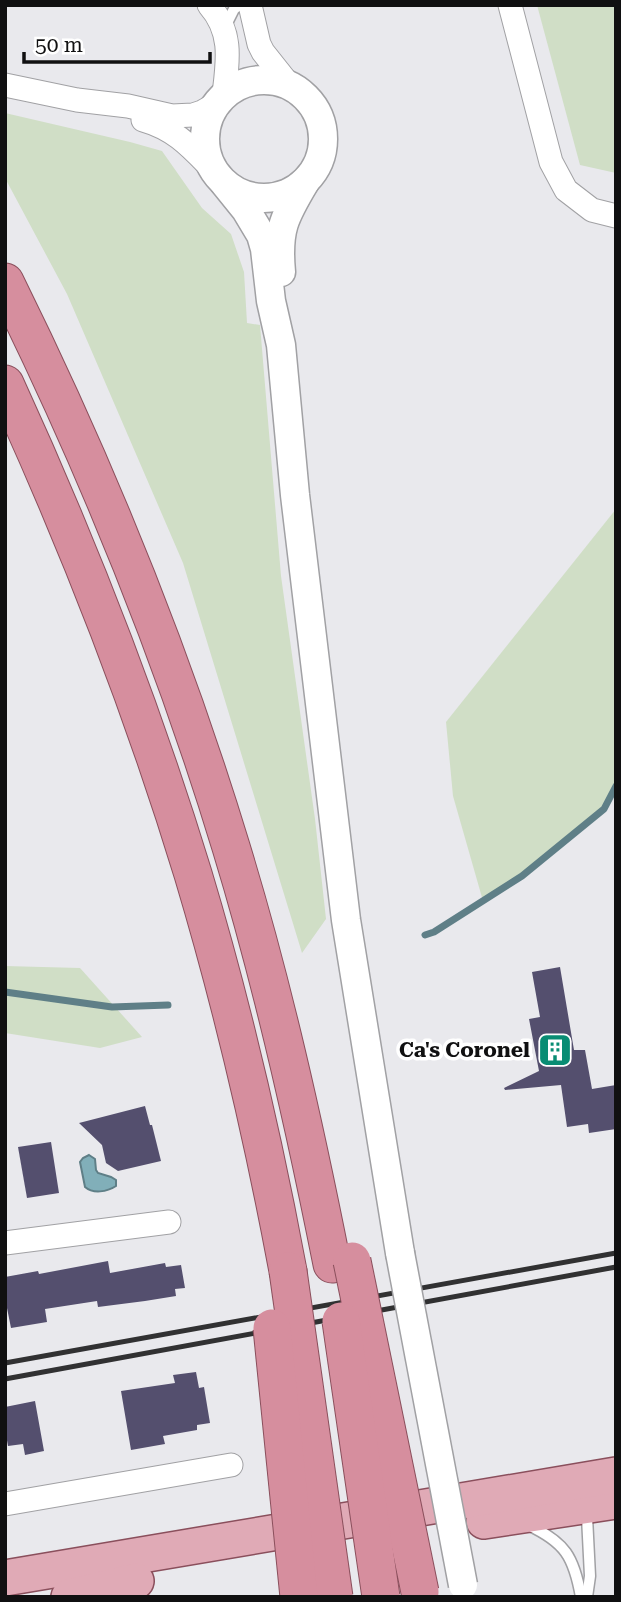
<svg xmlns="http://www.w3.org/2000/svg" width="621" height="1602" font-family="'Roboto Serif',serif">
<style>
.green{fill:#d0dec6}
.water{fill:#81afb9;stroke:#5f7f87;stroke-width:2}
.lines{fill:none;stroke-linecap:round;stroke-linejoin:round}
.stream{stroke:#5f7f87;stroke-width:7}
.building{fill:#544f6e}
.service-casing{stroke:#a1a1a4;stroke-width:13}
.minor-casing{stroke:#a1a1a4;stroke-width:25}
.tertiary-casing{stroke:#a1a1a4;stroke-width:31}
.primary-casing{stroke:#8a4f5c;stroke-width:38}
.trunk-casing{stroke:#8a4f5c;stroke-width:39}
.service{stroke:#fff;stroke-width:10}
.minor{stroke:#fff;stroke-width:23}
.tertiary{stroke:#fff;stroke-width:28}
.primary{stroke:#e0aab6;stroke-width:35}
.trunk{stroke:#d68e9e;stroke-width:37}
.rail{stroke:#313132;stroke-width:5}
.tertiary-bridge-casing{stroke:#a1a1a4;stroke-width:31;stroke-linecap:butt}
.trunk-bridge-casing{stroke:#8a4f5c;stroke-width:39;stroke-linecap:butt}
.tertiary-bridge{stroke:#fff;stroke-width:28}
.trunk-bridge{stroke:#d68e9e;stroke-width:37}
.labels{text-anchor:middle;dominant-baseline:central;stroke-width:7;stroke-linejoin:round;paint-order:stroke}
.poi-label{font-size:21px;font-weight:bold;fill:#101011;stroke:#fff;text-anchor:end}
</style>
<rect width="100%" height="100%" fill="#e9e9ed"/>
<g class="green">
<polygon points="537,5 616,5 616,173 580,165"/>
<polygon points="5,113 130,142 162,151 202,208 231,234 244,272 247,323 260,325 281,576 315,819 326,919 302,953 183,563 67,294 5,178"/>
<polygon points="616,509 616,786 604,809 522,876 483,901 453,796 446,722"/>
<polygon points="5,966 80,968 142,1037 100,1048 5,1033"/>
</g>
<path class="water" d="M 89,1155 L 95,1159 L 96,1170 L 98,1173 L 111,1177 L 116,1180 L 116,1186 C 107,1192 93,1194 85,1187 L 80,1162 L 83,1158 Z"/>
<g class="lines">
<g class="stream">
<polyline points="425,935 434,932 522,876 604,809 616,786"/>
<polyline points="5,992 112,1007 168,1005"/>
</g>
</g>
<g class="building">
<polygon points="560,967 574,1050 585,1050 592,1089 616,1085 616,1129 589,1133 588,1124 567,1127 561,1085 505,1090 504,1088 539,1071 529,1019 540,1017 532,972"/>
<polygon points="145,1106 150,1125 152,1125 161,1161 118,1171 106,1163 102,1145 79,1123"/>
<polygon points="51,1142 59,1193 27,1198 18,1147"/>
<polygon points="108,1261 110,1273 165,1263 166,1267 181,1265 185,1288 175,1289 176,1296 145,1301 98,1307 97,1301 45,1309 47,1322 11,1328 5,1298 5,1277 38,1271 39,1274"/>
<polygon points="196,1372 199,1388 204,1387 210,1423 197,1425 197,1430 163,1436 165,1444 131,1450 121,1391 175,1383 173,1375"/>
<polygon points="35,1401 44,1451 25,1455 23,1444 8,1446 5,1429 5,1407"/>
</g>
<g class="lines">
<g class="service-casing">
<g id="service">
<polyline points="224,29 234,9 239,5"/>
<path d="M 528,1525 C 565,1542 574,1557 581,1597"/>
<polyline points="587,1597 590,1576 587,1517 591,1510"/>
</g>
</g>
<g class="minor-casing">
<g id="minor">
<path d="M 209,5 C 233,32 228,61 224,94"/>
<polyline points="250,5 259,44 263,52 290,86"/>
<polyline points="510,5 551,162 566,190 592,210 616,216"/>
<polyline points="5,85 77,100 128,106 172,116 193,115 202,112 216,104"/>
<path d="M 143,120 C 178,130 193,150 218,175"/>
<polyline points="5,1243 169,1222"/>
<polyline points="5,1504 231,1465"/>
</g>
</g>
<g class="tertiary-casing">
<g id="tertiary">
<circle cx="264" cy="139" r="59"/>
<polyline points="225,184 246,210 261,235 265,249 271,301 281,345 295,495 346,920 400,1253"/>
<path d="M 281,272 C 277,230 284,217 305,182"/>
</g>
</g>
<g class="primary-casing">
<g id="primary">
<polyline points="484,1521 616,1501"/>
<polyline points="5,1578 616,1475"/>
<polyline points="69,1597 136,1581"/>
</g>
</g>
<g class="trunk-casing">
<g id="trunk">
<path d="M 5,282 C 95,464 172,653 231,847 C 273,984 304,1123 332,1264"/>
<path d="M 5,384 C 78,543 142,707 193,874 C 232,1004 263,1137 288,1271"/>
</g>
</g>
<use href="#service" class="service"/>
<use href="#minor" class="minor"/>
<use href="#tertiary" class="tertiary"/>
<use href="#primary" class="primary"/>
<use href="#trunk" class="trunk"/>
<g class="rail">
<polyline points="5,1363 616,1253"/>
<polyline points="5,1379 616,1267"/>
</g>
<g class="tertiary-bridge-casing">
<polyline id="tertiary-bridge" points="400,1253 463,1585"/>
</g>
<g class="trunk-bridge-casing">
<g id="trunk-bridge">
<polyline points="352,1261 420,1592"/>
<polyline points="288,1271 334,1597"/>
<polyline points="341,1321 381,1597"/>
<polyline points="272,1328 299,1597"/>
</g>
</g>
<use href="#tertiary-bridge" class="tertiary-bridge"/>
<use href="#trunk-bridge" class="trunk-bridge"/>
</g>
<defs>
<g id="building-square" transform="scale(1.75)"><rect x="-9" y="-9" width="18" height="18" rx="4" fill="#098c73" stroke="#fff"/><path d="M-4-6H4V6H1V3H-1V6H-4ZM-2.5-4.3h1.7v1.8h-1.7ZM.8-4.3h1.7v1.8H.8ZM-2.5-1h1.7V.8h-1.7ZM.8-1h1.7V.8H.8Z" fill="#fff"/></g>
</defs>
<g fill-rule="evenodd">
<use href="#building-square" x="555" y="1050"/>
</g>
<g class="labels">
<g class="poi-label">
<text x="530" y="1050">Ca's Coronel</text>
</g>
</g>
<rect width="621" height="1602" fill="none" stroke="#101011" stroke-width="14"/>
<path d="M24 52v10h186v-10" fill="none" stroke="#101011" stroke-width="3.5"/>
<text x="35" y="52" font-size="21" fill="#101011" stroke="#ffffff" stroke-width="5" paint-order="stroke">50 m</text>
</svg>
